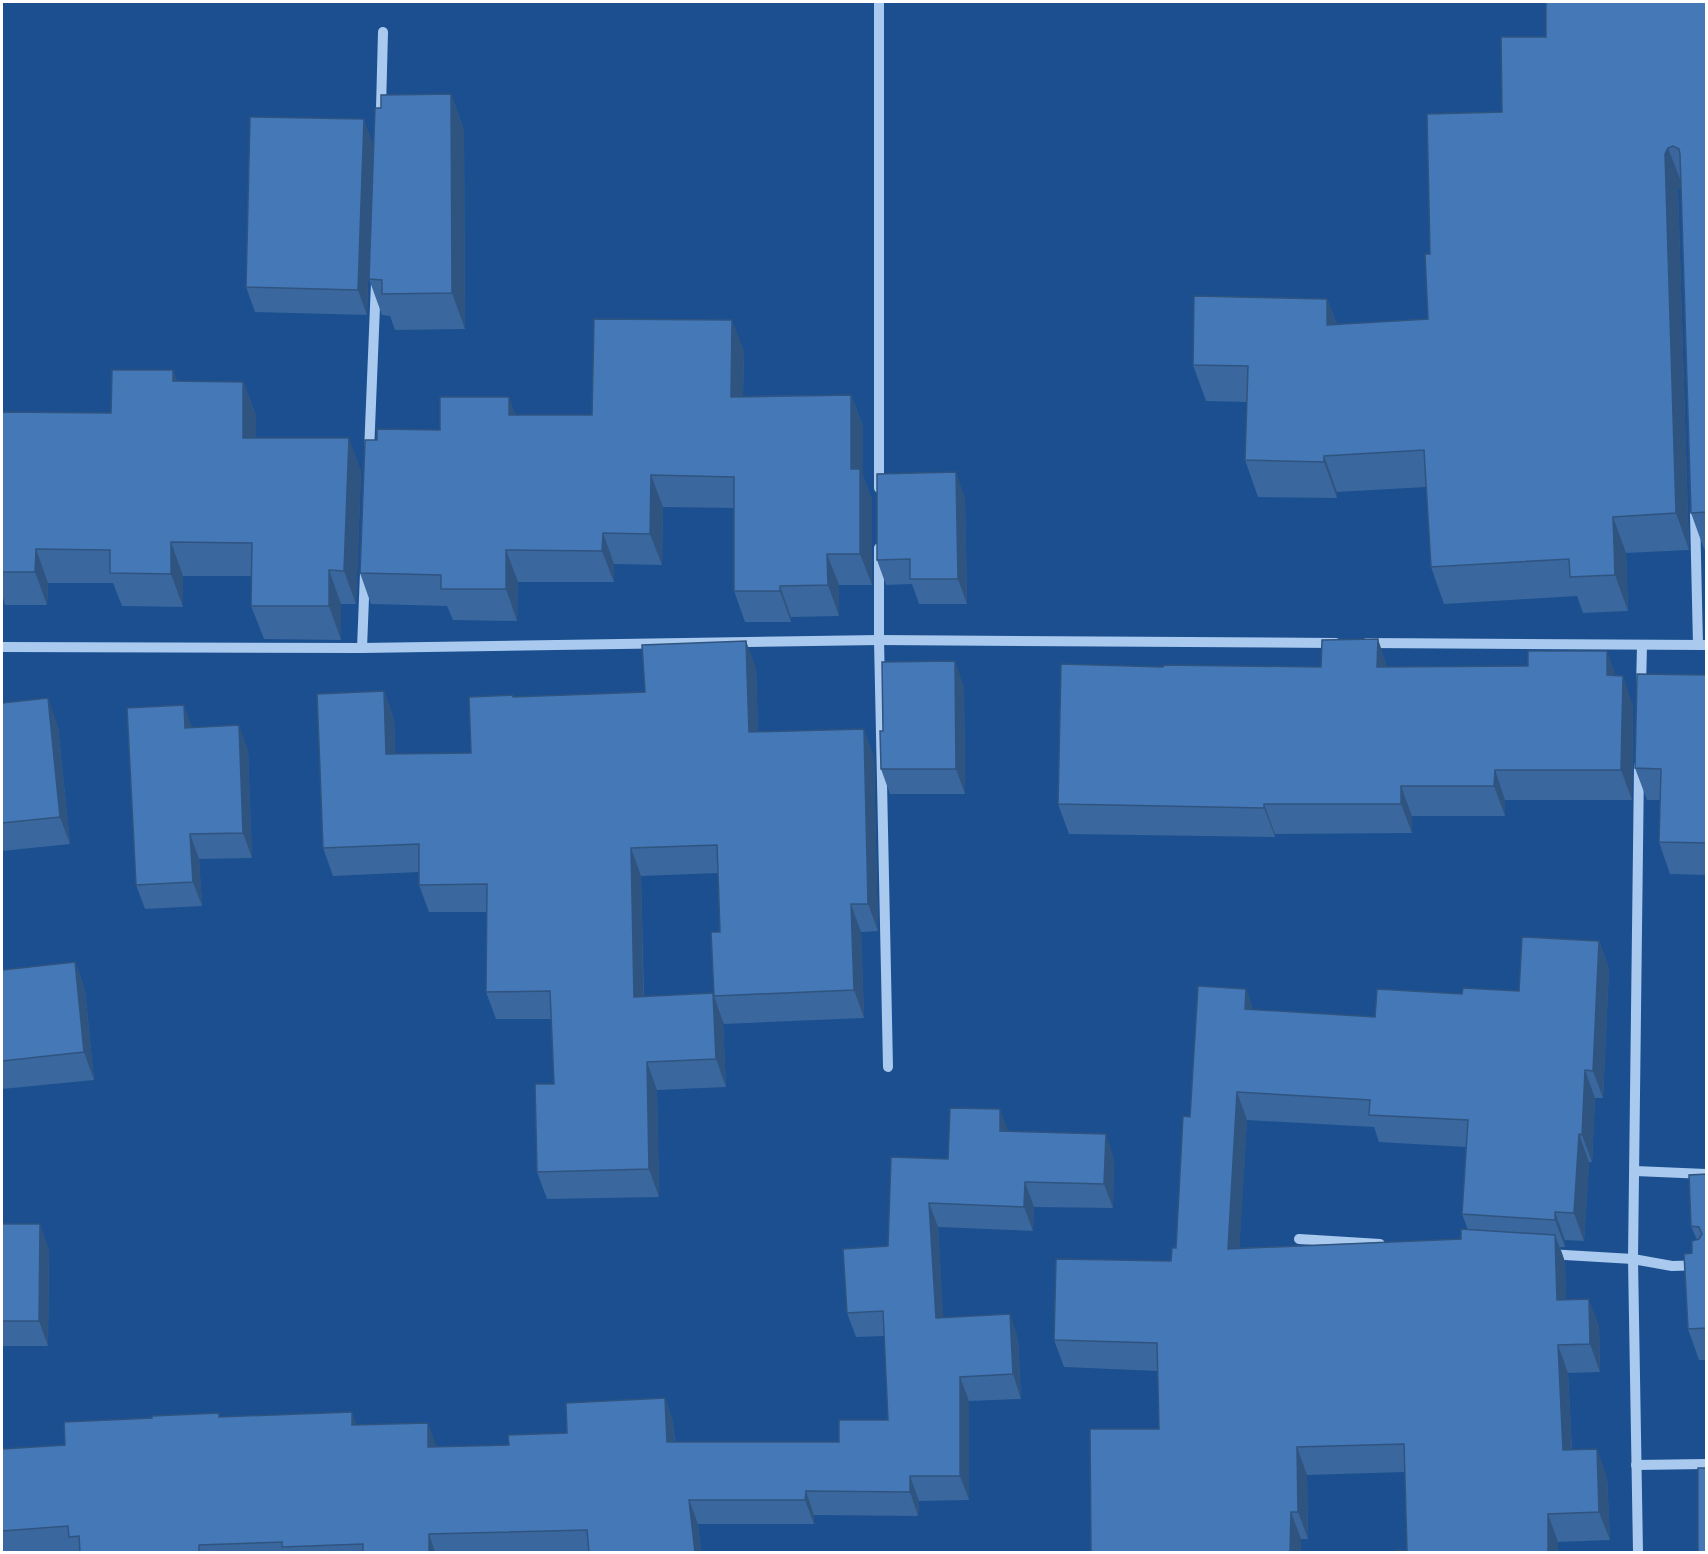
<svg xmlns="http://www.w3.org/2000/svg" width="1708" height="1554" font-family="'Varela Round',sans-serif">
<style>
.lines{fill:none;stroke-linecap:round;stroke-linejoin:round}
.minor{stroke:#a9c9ee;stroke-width:10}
.wall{fill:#3a679d;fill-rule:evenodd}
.shaded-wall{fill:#305480}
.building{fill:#4478b7;stroke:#305480;stroke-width:1.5}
</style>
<rect width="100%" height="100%" fill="#1b4f8f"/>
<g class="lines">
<g class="minor">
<polyline points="381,108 383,32"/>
<polyline points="369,452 376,282"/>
<polyline points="879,488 879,2"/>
<polyline points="1695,514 1698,645"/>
<polyline points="879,548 879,640 888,1067"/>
<polyline points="1367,643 1706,645"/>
<polyline points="2,647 362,648 879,640 1336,643"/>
<polyline points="362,648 365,573"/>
<polyline points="1641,687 1642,646"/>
<polyline points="1635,1171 1706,1174"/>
<polyline points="1299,1239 1380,1244"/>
<polyline points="1548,1254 1633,1259 1672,1266 1706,1265"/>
<polyline points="1636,1465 1706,1464"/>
<polyline points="1638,1552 1633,1259 1639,766"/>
</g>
</g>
<g class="wall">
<polygon points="1707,2 1707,549 1704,549 1691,513 1681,185 1678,190 1689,550 1626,553 1628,611 1583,613 1577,596 1444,604 1431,567 1426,487 1337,492 1337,498 1258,497 1245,460 1247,402 1206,401 1193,365 1327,299 1337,324 1428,319 1430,254 1502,112 1546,37"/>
<polygon points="451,94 464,130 465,329 395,330 390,316 382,315 369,279 381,108"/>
<polygon points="373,144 367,315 255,312 246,287"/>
<polygon points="744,351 743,396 851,395 863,426 863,476 872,500 872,585 839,585 839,616 791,617 791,622 745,622 734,591 734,508 663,507 662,565 614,564 614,582 518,582 517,621 453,620 447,606 371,604 360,573 377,440 440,430 509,397 515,415 592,415"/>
<polygon points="173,370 177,382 243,382 256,415 255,438 361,471 356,604 341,604 341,640 264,639 251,606 252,576 183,576 183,607 122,606 113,583 48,583 47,605 5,605 2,594 2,412 111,413"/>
<polygon points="965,497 967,604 919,604 912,584 886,585 877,560"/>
<polygon points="1163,667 1388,667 1616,675 1633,705 1632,800 1505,800 1505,816 1412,816 1412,833 1275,834 1275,837 1069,834 1058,804"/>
<path d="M 756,668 L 758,732 L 874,757 L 878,931 L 861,932 L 864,1018 L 724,1024 L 723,1022 L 726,1087 L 657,1090 L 659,1197 L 547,1199 L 537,1172 L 554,1084 L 552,1019 L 496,1019 L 486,992 L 486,912 L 429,912 L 419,885 L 419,872 L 333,876 L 323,848 L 384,691 L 394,719 L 395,754 L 471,753 L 513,695 L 514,697 L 645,692 ZM 718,873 L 720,932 L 714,996 L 644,997 L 641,876 Z"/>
<polygon points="1707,675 1707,875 1670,874 1659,842 1660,800 1647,800 1635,768"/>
<polygon points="964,686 965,794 890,794 881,769 883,731"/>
<polygon points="2,703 58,726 70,844 2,851"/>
<polygon points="192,727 248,750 252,858 199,859 202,906 145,909 136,885"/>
<path d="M 1599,941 L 1609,969 L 1603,1098 L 1595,1098 L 1592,1162 L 1589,1162 L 1584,1241 L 1565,1240 L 1565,1247 L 1560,1247 L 1565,1262 L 1566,1299 L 1599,1326 L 1600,1372 L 1568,1373 L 1572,1450 L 1607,1477 L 1610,1540 L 1558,1542 L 1558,1552 L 1396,1552 L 1407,1551 L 1405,1472 L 1307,1475 L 1308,1539 L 1301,1539 L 1301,1552 L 1091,1552 L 1159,1429 L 1158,1371 L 1064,1367 L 1054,1340 L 1171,1261 L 1176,1248 L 1190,1117 L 1246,989 L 1253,1010 L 1375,1017 L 1462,994 L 1519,991 ZM 1247,1120 L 1374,1127 L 1379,1142 L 1466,1147 L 1462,1214 L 1468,1230 L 1461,1239 L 1239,1248 Z"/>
<polygon points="75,962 85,990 94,1080 2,1089 2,970"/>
<polygon points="1008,1131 1114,1158 1113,1208 1034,1207 1033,1231 938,1227 943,1318 1018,1338 1021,1399 969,1401 969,1500 919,1501 918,1516 814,1515 814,1524 698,1524 701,1552 74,1552 74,1551 46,1552 2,1552 2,1449 65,1445 220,1417 352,1412 356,1425 428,1423 436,1447 509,1445 567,1433 665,1398 673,1422 675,1442 839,1442 888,1420 884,1336 856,1337 847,1313 888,1246 948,1159"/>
<polygon points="1707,1174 1707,1360 1699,1360 1688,1329 1692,1253 1697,1240 1691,1226"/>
<polygon points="2,1224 49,1249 48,1346 2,1346"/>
</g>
<g class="shaded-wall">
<polygon points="451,94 464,130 465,329 452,293"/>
<polygon points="364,119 373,144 367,315 358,290"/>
<polygon points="1668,148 1682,184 1678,190 1689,550 1676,513 1665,154"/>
<polygon points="1327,299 1341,335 1327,325"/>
<polygon points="732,320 744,351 742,428 731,397"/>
<polygon points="173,370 185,404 173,381"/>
<polygon points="243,382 256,415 255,471 243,438"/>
<polygon points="851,395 863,426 863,476 872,500 872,585 860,554 851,469"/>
<polygon points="509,397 520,429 509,415"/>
<polygon points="349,438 361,471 356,604 344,571"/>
<polygon points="1324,456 1337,492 1337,498 1324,462"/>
<polygon points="956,472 965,497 967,604 958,579"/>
<polygon points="651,475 663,507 662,565 650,534"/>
<polygon points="1613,517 1626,553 1628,611 1615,575"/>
<polygon points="603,533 614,564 614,582 602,551"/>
<polygon points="171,542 183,576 183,607 171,574"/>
<polygon points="36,549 48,583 47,605 35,572"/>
<polygon points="506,550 518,582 517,621 506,589"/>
<polygon points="827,554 839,585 839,616 828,585"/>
<polygon points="329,570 341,604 341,640 329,606"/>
<polygon points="780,586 791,617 791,622 780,591"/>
<polygon points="1378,639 1388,669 1377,667"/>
<polygon points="746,641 756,668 759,760 749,732"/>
<polygon points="1607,651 1618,681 1607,675"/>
<polygon points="955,661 964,686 965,794 956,769"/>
<polygon points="1623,676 1633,705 1632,800 1621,770"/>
<polygon points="384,691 394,719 396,781 386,754"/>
<polygon points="48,698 58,726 70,844 60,817"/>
<polygon points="184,705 193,730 185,728"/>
<polygon points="239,725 248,750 252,858 243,833"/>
<polygon points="864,729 874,757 878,931 868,904"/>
<polygon points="1495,770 1505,800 1505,816 1494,786"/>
<polygon points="1401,786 1412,816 1412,833 1401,804"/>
<polygon points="1264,804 1275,834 1275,837 1264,808"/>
<polygon points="190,834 199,859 202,906 193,882"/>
<polygon points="631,848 641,876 644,1025 634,997"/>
<polygon points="851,904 861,932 864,1018 854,990"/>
<polygon points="1599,941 1609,969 1603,1098 1593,1071"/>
<polygon points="75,962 85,990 94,1080 84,1052"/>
<polygon points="1246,989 1256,1017 1245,1009"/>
<polygon points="713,993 723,1022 726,1087 716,1059"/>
<polygon points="647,1062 657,1090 659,1197 649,1169"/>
<polygon points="1585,1070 1595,1098 1592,1162 1582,1135"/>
<polygon points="1237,1092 1247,1120 1238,1277 1228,1249"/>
<polygon points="1000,1109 1009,1133 1000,1131"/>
<polygon points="2,1123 3,1142 2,1137"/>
<polygon points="1106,1134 1114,1158 1113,1208 1104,1184"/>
<polygon points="1579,1134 1589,1162 1584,1241 1574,1213"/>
<polygon points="1025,1182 1034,1207 1033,1231 1024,1207"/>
<polygon points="929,1203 938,1227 945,1342 936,1318"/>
<polygon points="1555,1212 1565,1240 1565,1247 1555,1220"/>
<polygon points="40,1224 49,1249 48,1346 39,1321"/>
<polygon points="1555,1235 1565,1262 1567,1327 1557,1300"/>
<polygon points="1589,1299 1599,1326 1600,1372 1590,1344"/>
<polygon points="1010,1314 1018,1338 1021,1399 1013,1374"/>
<polygon points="1558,1345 1568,1373 1573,1478 1563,1450"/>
<polygon points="960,1377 969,1401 969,1500 960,1476"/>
<polygon points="665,1398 673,1422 676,1466 667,1442"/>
<polygon points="352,1412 360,1436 352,1425"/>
<polygon points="428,1423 437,1448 428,1447"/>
<polygon points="1297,1447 1307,1475 1308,1539 1298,1512"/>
<polygon points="1597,1449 1607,1477 1610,1540 1599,1512"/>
<polygon points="910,1476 919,1501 918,1516 910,1492"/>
<polygon points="806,1491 814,1515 814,1524 805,1500"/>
<polygon points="689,1500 698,1524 701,1552 695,1552"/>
<polygon points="1291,1512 1301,1539 1301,1552 1290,1552"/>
<polygon points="1548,1514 1558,1542 1558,1552 1548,1552"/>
<polygon points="429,1534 435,1552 429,1552"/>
</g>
<g class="building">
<polygon points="1546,2 1707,2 1707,512 1691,513 1680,154 1679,149 1673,146 1668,148 1665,154 1676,513 1613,517 1615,575 1570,577 1569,559 1431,567 1424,450 1324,456 1324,462 1245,460 1248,366 1193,365 1194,296 1327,299 1327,325 1428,319 1425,254 1430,254 1427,114 1502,112 1501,37 1546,37"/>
<polygon points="451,94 452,293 382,294 382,280 369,279 375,108 381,108 381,95"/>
<polygon points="250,117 364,119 358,290 246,287"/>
<polygon points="594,319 732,320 731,397 851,395 851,469 860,469 860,554 827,554 828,585 780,586 780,591 734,591 734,477 651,475 650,534 603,533 602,551 506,550 506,589 441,589 441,575 360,573 365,440 377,440 377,429 440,430 440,397 509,397 509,415 592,415"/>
<polygon points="112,370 173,370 173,381 243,382 243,438 349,438 344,571 329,570 329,606 251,606 252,543 171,542 171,574 110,573 110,550 36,549 35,572 2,572 2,412 111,413"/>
<polygon points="956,472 958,579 910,579 910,559 877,560 877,474"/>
<polygon points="1378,639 1377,667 1528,666 1528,651 1607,651 1607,675 1623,676 1621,770 1495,770 1494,786 1401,786 1401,804 1264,804 1264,808 1058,804 1061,664 1163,667 1164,665 1321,667 1322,640"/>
<polygon points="746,641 749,732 864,729 868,904 851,904 854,990 714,996 711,932 720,932 717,845 631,848 634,997 713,993 716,1059 647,1062 649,1169 537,1172 535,1084 554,1084 550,991 486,992 487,884 419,885 419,844 323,848 317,694 384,691 386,754 471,753 469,697 513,695 513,697 645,692 642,645"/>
<polygon points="955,661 956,769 881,769 880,731 883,731 882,662"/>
<polygon points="1637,674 1707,675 1707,843 1659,842 1661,769 1635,768"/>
<polygon points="48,698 60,817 2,823 2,703"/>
<polygon points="184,705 185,728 239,725 243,833 190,834 193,882 136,885 127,708"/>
<polygon points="1522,937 1599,941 1593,1071 1585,1070 1582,1135 1579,1134 1574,1213 1555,1212 1555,1220 1462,1214 1468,1120 1369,1115 1370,1100 1237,1092 1228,1249 1461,1239 1461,1229 1555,1235 1557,1300 1589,1299 1590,1344 1558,1345 1563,1450 1597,1449 1599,1512 1548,1514 1548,1552 1396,1552 1396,1550 1407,1551 1404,1444 1297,1447 1298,1512 1291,1512 1290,1552 1091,1552 1090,1429 1159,1429 1157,1343 1054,1340 1056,1259 1171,1261 1172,1248 1176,1248 1183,1116 1190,1117 1198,986 1246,989 1245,1009 1375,1017 1377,989 1462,994 1463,988 1519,991"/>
<polygon points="75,962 84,1052 2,1061 2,970"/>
<polygon points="950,1108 1000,1109 1000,1131 1106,1134 1104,1184 1025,1182 1024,1207 929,1203 936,1318 1010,1314 1013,1374 960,1377 960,1476 910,1476 910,1492 806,1491 805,1500 689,1500 695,1552 589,1552 587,1530 429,1534 429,1552 363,1552 363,1544 282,1547 282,1542 199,1545 199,1552 80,1552 79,1536 69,1537 68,1526 2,1531 2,1449 65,1445 64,1422 152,1418 152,1416 219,1413 219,1417 352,1412 352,1425 428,1423 428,1447 509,1445 508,1435 567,1433 566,1403 665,1398 667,1442 839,1442 839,1420 888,1420 883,1311 847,1313 843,1249 888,1246 891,1157 948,1159"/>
<polygon points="1707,1174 1707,1328 1688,1329 1684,1254 1692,1253 1692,1241 1699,1239 1702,1234 1699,1227 1691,1226 1689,1175"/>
<polygon points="2,1224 40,1224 39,1321 2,1321"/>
<rect x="1698" y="1468" width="9" height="84"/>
</g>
<rect width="1708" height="1554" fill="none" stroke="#ffffff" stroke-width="6"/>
</svg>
